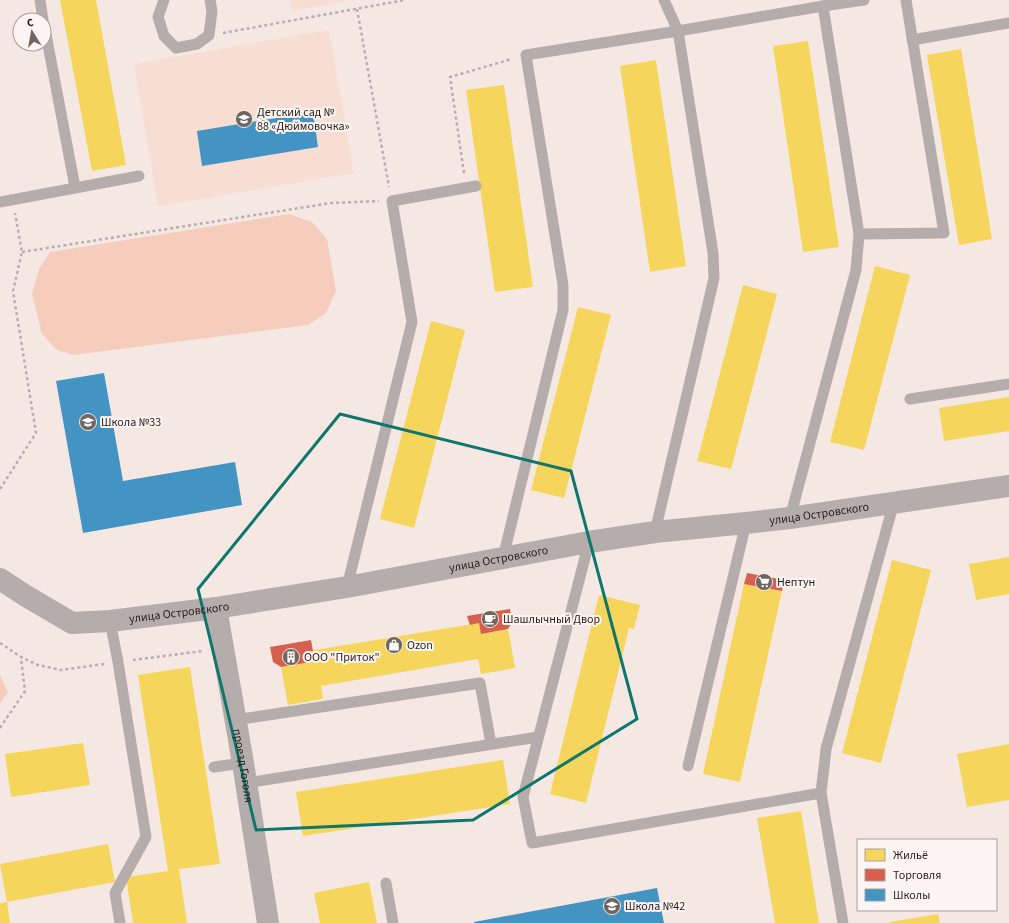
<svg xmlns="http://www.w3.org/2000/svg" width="1009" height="923" font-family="'Source Sans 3',sans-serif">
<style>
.built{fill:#f8ddd2}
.green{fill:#f6cdbd}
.homes{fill:#f6d55c}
.shops{fill:#d6604d}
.schools{fill:#4393c3}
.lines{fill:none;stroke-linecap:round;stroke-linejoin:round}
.path{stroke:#b6afab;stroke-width:2.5;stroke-dasharray:3 3;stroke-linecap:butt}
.service{stroke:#b4adab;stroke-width:11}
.minor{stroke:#b4adab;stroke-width:22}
.tertiary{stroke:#b4adab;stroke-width:22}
.marked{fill:none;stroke:#0f766e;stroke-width:3;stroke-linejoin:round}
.labels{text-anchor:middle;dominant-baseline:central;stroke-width:4;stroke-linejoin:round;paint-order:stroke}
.poi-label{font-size:12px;fill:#291e1a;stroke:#fcf5f3;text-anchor:start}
.street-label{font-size:12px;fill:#291e1a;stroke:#fcf5f3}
</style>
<rect width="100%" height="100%" fill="#f5e8e2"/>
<g class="built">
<polygon points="290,0 350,0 292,11"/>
<polygon points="329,30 354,173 158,206 134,64"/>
</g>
<g class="green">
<polygon points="289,214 312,222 327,239 336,291 326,313 308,325 73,355 57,350 42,334 32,294 39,269 50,252"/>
<polygon points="0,675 8,692 0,703"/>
</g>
<g class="homes">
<polygon points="60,0 96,0 126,165 92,171"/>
<polygon points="808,41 839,247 803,252 773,46"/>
<polygon points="961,49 992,239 959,245 927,55"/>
<polygon points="656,60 686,266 650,272 620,66"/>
<polygon points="504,85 533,287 495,292 466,90"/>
<polygon points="875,266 910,275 864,450 830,442"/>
<polygon points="743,285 777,294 731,469 697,461"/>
<polygon points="578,307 611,315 564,498 531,490"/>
<polygon points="431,321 465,330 414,528 380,519"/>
<polygon points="1009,397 1009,431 944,441 939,408"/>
<polygon points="1009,557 1009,594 976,600 969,564"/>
<polygon points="892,560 931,570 881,763 842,753"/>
<polygon points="744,584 782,591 740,782 703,774"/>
<polygon points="599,595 640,605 634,629 629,628 586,803 550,794"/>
<polygon points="479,623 481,634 508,629 515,668 481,674 478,659 321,686 323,699 288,705 281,667 311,662 309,651"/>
<polygon points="190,667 220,864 179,869 187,923 133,923 126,877 168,871 138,675"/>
<polygon points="83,743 90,785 11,797 5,754"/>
<polygon points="1009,744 1009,800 967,807 957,754"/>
<polygon points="503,760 510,804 303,836 296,792"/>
<polygon points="801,811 819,923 775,923 757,818"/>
<polygon points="108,844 115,882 7,902 0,864"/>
<polygon points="369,882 377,923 320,923 314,893"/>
<polygon points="7,902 10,923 0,923 0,903"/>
<polygon points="938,914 940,923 890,923 890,922"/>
</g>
<g class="shops">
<polygon points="747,573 784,580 782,591 744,584"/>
<polygon points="510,609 512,622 508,629 481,634 479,623 470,625 467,616"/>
<polygon points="311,640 313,651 309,651 311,662 281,667 273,662 270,647"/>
</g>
<g class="schools">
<polygon points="313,112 318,147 202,166 197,131"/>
<polygon points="104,373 123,481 235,462 242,505 83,533 56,381"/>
<polygon points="657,888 664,923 474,923 474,922"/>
</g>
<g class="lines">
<g class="path">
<polyline points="357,9 389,187"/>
<polyline points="223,33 405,0"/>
<polyline points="464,173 450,77 512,59"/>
<polyline points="22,252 331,203 379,201"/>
<polyline points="0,489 36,433 13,291 22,252 15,213"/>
<polyline points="0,643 21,657 38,665 61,670 104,664"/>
<polyline points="133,660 203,651"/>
<polyline points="0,728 25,691 21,658"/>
</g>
<g class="service">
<polyline points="40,0 43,20"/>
<polyline points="164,0 158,17 164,36 176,48 197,44 209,35 212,11 210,0"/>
<polyline points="44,24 75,187"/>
<polyline points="912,40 1009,23"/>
<polyline points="0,202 139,176"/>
<polyline points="859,234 944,233 906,0"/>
<polyline points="910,399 1009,384"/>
<polyline points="790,518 856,270 859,234 823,6"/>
<polyline points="655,532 714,278 713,253 678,31 664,0"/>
<polyline points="589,542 523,797 532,843 821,793 843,923"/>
<polyline points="503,558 563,310 563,285 526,55 678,31 823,6 864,0"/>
<polyline points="347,587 412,322 392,201 476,186"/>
<polyline points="110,621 118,662 146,837 115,893 120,923"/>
<polyline points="235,720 480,683 491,744"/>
<polyline points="688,766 746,523"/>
<polyline points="214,767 243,763"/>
<polyline points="246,783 538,737"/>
<polyline points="821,793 826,749 894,502"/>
<polyline points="386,883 393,923"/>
</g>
<path class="minor" id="s1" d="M 216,608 L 243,763 L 268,923"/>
<path class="tertiary" id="s2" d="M 0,579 L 26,596 L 72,623 L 110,621 L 216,608 L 347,587 L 589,542 L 655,532 L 746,523 L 790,518 L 1009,486"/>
</g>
<path class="marked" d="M 340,414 L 571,471 L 637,719 L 473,820 L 256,830 L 198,589 Z"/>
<defs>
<g id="school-disc" transform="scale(0.9)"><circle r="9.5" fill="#706560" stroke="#fcf5f3"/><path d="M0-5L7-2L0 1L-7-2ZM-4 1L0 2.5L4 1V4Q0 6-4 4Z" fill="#fff"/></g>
<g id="supermarket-disc" transform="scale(0.9)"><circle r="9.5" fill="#706560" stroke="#fcf5f3"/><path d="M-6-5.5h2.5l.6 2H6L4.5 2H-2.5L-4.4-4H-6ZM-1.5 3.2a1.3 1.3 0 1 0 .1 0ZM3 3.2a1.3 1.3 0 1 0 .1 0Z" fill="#fff"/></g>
<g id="cafe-disc" transform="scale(0.9)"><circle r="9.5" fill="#706560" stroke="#fcf5f3"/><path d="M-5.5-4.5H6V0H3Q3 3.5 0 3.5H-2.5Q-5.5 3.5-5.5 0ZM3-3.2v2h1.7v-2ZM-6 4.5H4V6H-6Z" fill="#fff"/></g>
<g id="shop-disc" transform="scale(0.9)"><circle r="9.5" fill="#706560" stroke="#fcf5f3"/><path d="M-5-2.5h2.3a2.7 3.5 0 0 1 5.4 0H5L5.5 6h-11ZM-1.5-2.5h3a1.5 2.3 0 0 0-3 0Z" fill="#fff"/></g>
<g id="building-disc" transform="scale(0.9)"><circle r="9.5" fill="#706560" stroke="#fcf5f3"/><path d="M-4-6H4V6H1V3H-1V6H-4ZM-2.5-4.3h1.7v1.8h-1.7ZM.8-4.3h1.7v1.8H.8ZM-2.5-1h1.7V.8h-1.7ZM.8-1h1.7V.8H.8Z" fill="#fff"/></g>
</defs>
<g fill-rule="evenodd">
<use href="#school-disc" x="244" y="119"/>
<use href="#school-disc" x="88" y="422"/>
<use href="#supermarket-disc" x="764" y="582"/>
<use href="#cafe-disc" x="490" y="619"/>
<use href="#shop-disc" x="394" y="645"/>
<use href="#building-disc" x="291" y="657"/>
<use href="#school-disc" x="612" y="906"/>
</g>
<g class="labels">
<g class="poi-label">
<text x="257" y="112">Детский сад №<tspan x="257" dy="14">88 «Дюймовочка»</tspan></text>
<text x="101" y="422">Школа №33</text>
<text x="777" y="582">Нептун</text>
<text x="503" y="619">Шашлычный Двор</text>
<text x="407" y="645">Ozon</text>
<text x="304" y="657">ООО "Приток"</text>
<text x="625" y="906">Школа №42</text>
</g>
<g class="street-label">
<text stroke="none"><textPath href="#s2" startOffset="840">улица Островского</textPath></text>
<text stroke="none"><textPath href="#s2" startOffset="516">улица Островского</textPath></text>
<text stroke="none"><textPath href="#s2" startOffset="192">улица Островского</textPath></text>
<text stroke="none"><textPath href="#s1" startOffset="160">проезд Гоголя</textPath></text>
</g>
</g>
<rect x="857" y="839" width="140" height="72" fill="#fcf5f3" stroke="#a89f9c"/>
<rect x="865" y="849" width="20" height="12" fill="#f6d55c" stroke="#a89f9c"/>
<text x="893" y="859" font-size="12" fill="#291e1a">Жильё</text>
<rect x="865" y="869" width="20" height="12" fill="#d6604d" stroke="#a89f9c"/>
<text x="893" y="879" font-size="12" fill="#291e1a">Торговля</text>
<rect x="865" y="889" width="20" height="12" fill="#4393c3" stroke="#a89f9c"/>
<text x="893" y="899" font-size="12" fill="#291e1a">Школы</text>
<g transform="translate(32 32) rotate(349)"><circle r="19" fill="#fcf5f3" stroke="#a89f9c"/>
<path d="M0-3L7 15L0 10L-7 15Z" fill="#706560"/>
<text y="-6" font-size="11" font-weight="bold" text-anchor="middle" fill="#291e1a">С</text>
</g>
</svg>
